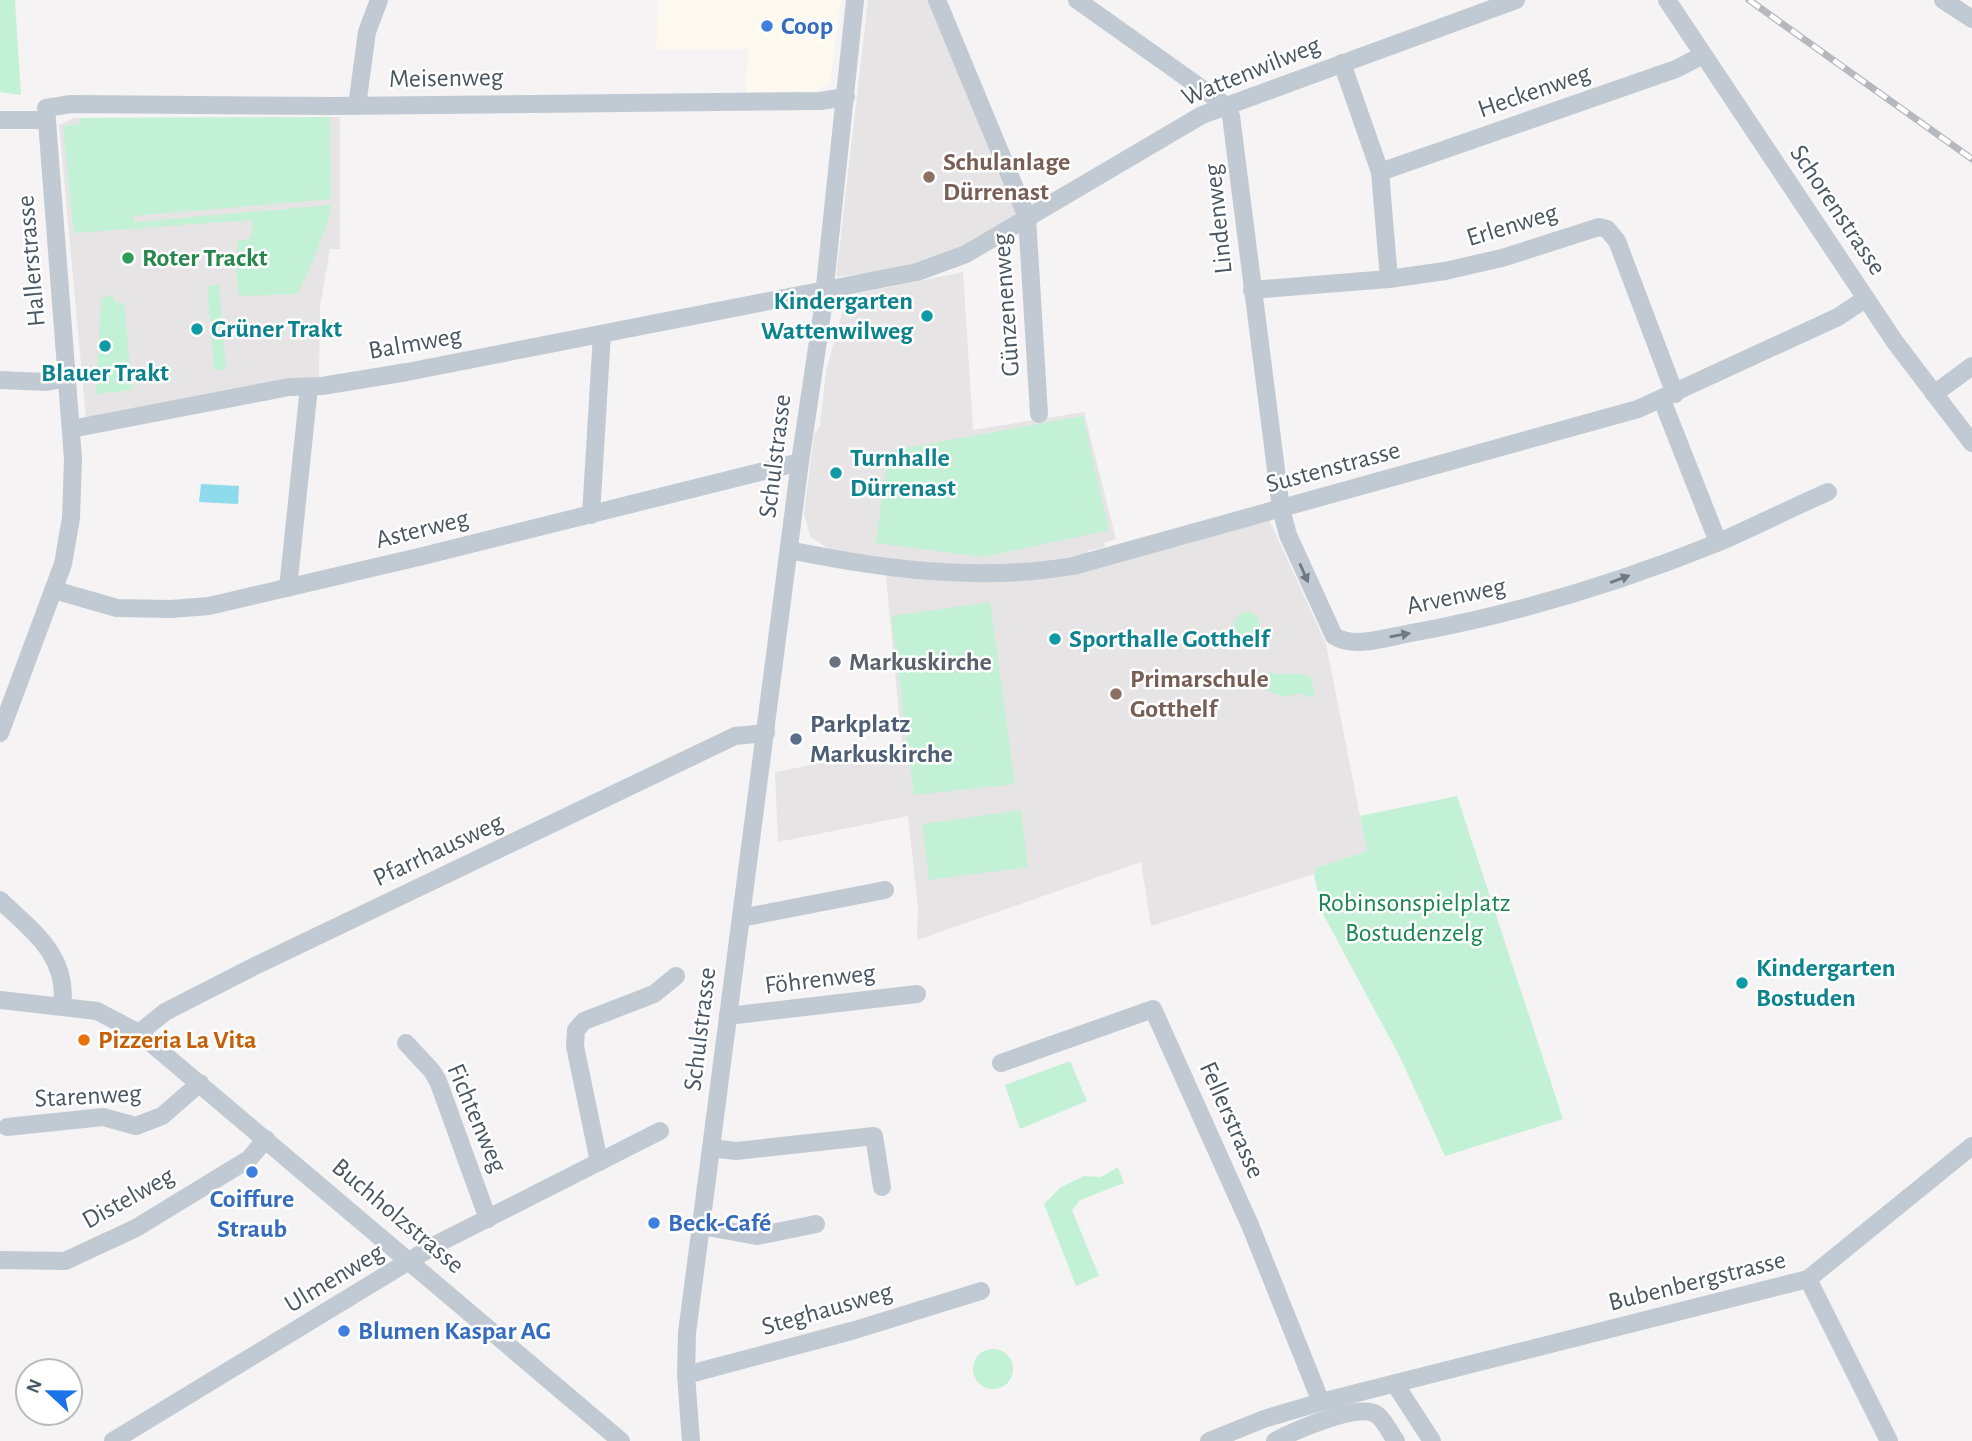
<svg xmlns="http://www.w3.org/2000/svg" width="1972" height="1441" font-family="'Alegreya Sans',sans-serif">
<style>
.commercial{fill:#fdf9ef}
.education{fill:#e6e4e5}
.green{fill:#c3f1d5}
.water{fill:#90daee}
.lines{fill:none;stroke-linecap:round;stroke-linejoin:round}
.minor{stroke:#c1cad2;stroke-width:18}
.rail-casing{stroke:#b5b8bd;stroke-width:7}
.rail{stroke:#fff;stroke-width:4.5;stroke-dasharray:13;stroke-linecap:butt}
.oneway{fill:#6e7983}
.shop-dot{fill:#3f7fe0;stroke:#fff;stroke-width:2.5}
.education-dot{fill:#8d6e63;stroke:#fff;stroke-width:2.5}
.leisure-dot{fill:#2e9e5b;stroke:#fff;stroke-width:2.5}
.culture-dot{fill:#0f9aa8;stroke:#fff;stroke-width:2.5}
.worship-dot{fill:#6b7280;stroke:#fff;stroke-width:2.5}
.service-dot{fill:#5c6f8a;stroke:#fff;stroke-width:2.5}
.food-dot{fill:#e8710a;stroke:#fff;stroke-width:2.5}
.labels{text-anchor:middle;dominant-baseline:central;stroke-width:5;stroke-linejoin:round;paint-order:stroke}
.shop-label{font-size:26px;font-weight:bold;fill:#366cbe;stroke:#fff;text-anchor:start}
.street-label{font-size:26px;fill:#4a5661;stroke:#fff}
.education-label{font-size:26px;font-weight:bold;fill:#785e54;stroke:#fff;text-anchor:start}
.leisure-label{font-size:26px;font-weight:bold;fill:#27864d;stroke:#fff;text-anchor:start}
.culture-label{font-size:26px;font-weight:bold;fill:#0d838f;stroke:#fff;text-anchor:start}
.worship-label{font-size:26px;font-weight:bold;fill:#5b616d;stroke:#fff;text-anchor:start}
.service-label{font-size:26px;font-weight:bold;fill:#4e5e75;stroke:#fff;text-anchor:start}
.park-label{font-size:26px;fill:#17864f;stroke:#fff}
.food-label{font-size:26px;font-weight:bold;fill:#c56008;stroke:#fff;text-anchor:start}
</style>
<rect width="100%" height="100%" fill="#f5f3f3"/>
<polygon class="commercial" points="659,0 841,0 830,82 817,91 746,92 748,49 656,49"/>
<g class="education">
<polygon points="868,0 937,0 1027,217 947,263 836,277"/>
<polygon points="340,117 340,249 330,249 320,307 319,377 96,420 86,418 59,125 74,118"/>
<polygon points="963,272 973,430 1084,412 1116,539 1104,543 1105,547 1087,551 1086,555 1051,563 968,569 829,549 810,536 804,514 814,435 820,426 826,371 845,302 851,295"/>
<polygon points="1266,513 1326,644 1367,851 1318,867 1314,874 1151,926 1141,862 917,940 918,907 908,816 778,842 775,772 902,748 885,565 997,575"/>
</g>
<g class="green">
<polygon points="0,0 15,0 21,95 0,92"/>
<path d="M 330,117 L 331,199 L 133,216 L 134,222 L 331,205 C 331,218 305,282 297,294 L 240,296 C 235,288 238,254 237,241 L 249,239 L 253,231 L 251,220 L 74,233 L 63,126 L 80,124 L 80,118 Z"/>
<polygon points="219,284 226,369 214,370 207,286"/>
<polygon points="112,295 116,303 124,303 132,390 96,394 101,298"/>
<polygon points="1083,416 1109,530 983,557 876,543 888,451"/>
<polygon points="990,602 1015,784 914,795 891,616"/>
<circle cx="1247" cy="625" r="13"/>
<path d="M 1271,672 C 1284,677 1297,671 1311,677 L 1315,696 L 1307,697 L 1302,693 L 1283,697 L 1266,690 L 1266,680 Z"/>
<polygon points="1457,796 1563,1119 1445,1156 1400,1057 1322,912 1314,874 1318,867 1367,851 1360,816"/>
<polygon points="1021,810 1028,867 929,880 922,824"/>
<polygon points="1070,1061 1087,1101 1020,1129 1005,1085"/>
<polygon points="1118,1167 1124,1183 1080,1200 1072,1210 1099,1276 1076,1286 1044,1204 1061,1187 1084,1176 1101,1177"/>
<circle cx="993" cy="1369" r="20"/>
</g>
<polygon class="water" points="201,484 239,486 238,504 199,502"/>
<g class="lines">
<g class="minor">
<polyline points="937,0 1027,217 1039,414"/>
<path d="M 1077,0 L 1225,105 L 1231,116 L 1281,509 L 1288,535 L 1334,636 C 1354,649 1388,637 1411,633 C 1516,614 1618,583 1717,543 C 1754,527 1791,508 1828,492"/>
<polyline points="1667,0 1895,342 1972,443"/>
<polyline points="1943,0 1972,19"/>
<polyline points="1342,63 1380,172 1389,279"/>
<polyline points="357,106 367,32 379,0"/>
<polyline points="0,120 45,120"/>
<polyline points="1380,172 1676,69 1703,55"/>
<polyline points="1252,290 1389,279 1445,271 1502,258 1599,227 1607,229 1617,241 1675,394"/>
<polyline points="0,380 46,382 67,378"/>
<polyline points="1934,394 1972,366"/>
<polyline points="1662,400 1718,542"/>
<polyline points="71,429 289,387 322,386 407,372 917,272 966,254 1202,115 1516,0"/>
<polyline points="591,515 602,334"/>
<path d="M 789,550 C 882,569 979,582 1073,566 L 1638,409 L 1838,317 L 1865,299"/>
<polyline points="288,588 309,387"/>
<polyline points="54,590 117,608 171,609 209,606 423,556 800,462"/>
<polyline points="0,733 63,564 71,518 73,459 46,108 71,104 335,106 820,101 846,97"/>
<path d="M 0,900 C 32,931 69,956 62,1006"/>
<polyline points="741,918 885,890"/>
<polyline points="0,1000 97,1011 139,1033 621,1441"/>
<polyline points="728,1016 917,994"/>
<polyline points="139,1033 165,1012 251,968 735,736 766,733"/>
<polyline points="406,1043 432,1071 438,1081 488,1219"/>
<polyline points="1001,1063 1153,1009 1250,1225 1321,1402"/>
<polyline points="7,1127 103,1117 136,1126 162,1116 200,1083"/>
<polyline points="711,1148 736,1151 874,1136 882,1187"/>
<polyline points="599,1162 575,1046 576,1030 584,1021 654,994 676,976"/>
<polyline points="701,1226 757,1236 816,1224"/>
<polyline points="0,1260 65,1261 136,1228 249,1159 266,1139"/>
<polyline points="1808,1279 1889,1441"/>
<polyline points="686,1375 855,1330 981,1291"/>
<polyline points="1395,1384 1432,1441"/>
<polyline points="113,1441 437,1244 660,1131"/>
<polyline points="691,1441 686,1375 687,1333 800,462 822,314 855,0"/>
<polyline points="1209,1441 1264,1419 1321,1402 1808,1279 1972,1146"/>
<path d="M 1275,1441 C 1294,1431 1357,1403 1376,1414 C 1384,1419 1390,1433 1396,1441"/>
</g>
<g class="rail-casing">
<polyline id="rail" points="1749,0 1972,159"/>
</g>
<use href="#rail" class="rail"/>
</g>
<defs><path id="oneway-solid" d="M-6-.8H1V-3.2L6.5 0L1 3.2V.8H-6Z" transform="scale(1.75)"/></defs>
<g class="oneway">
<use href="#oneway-solid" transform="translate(1304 573) rotate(66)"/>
<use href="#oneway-solid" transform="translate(1620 579) rotate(-20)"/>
<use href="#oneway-solid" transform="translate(1400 635) rotate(-10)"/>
</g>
<g class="shop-dot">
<circle cx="767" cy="26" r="7"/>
<circle cx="252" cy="1172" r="7"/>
<circle cx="654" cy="1223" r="7"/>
<circle cx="344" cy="1331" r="7"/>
</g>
<g class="education-dot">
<circle cx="929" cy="177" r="7"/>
<circle cx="1116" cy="694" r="7"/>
</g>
<circle class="leisure-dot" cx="128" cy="258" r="7"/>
<g class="culture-dot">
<circle cx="927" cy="316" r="7"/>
<circle cx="197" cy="329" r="7"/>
<circle cx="105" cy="346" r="7"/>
<circle cx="836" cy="473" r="7"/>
<circle cx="1055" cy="639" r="7"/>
<circle cx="1742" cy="983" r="7"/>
</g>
<circle class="worship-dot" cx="835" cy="662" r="7"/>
<circle class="service-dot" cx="796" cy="739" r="7"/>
<circle class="food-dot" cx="84" cy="1040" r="7"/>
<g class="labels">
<g class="shop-label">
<text x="781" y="26">Coop</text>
<text x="252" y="1199" text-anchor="middle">Coiffure<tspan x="252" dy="30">Straub</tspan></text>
<text x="668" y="1223">Beck-Café</text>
<text x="358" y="1331">Blumen Kaspar AG</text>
</g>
<g class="street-label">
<text transform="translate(1251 71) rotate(-22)">Wattenwilweg</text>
<text transform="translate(446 78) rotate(-1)">Meisenweg</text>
<text transform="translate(1534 91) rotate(-19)">Heckenweg</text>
<text transform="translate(1838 210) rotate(56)">Schorenstrasse</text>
<text transform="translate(1218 219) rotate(-96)">Lindenweg</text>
<text transform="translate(1512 225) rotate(-17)">Erlenweg</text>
<text transform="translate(31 261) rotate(-95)">Hallerstrasse</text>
<text transform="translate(1006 305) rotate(-94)">Günzenenweg</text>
<text transform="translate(415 343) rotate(-10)">Balmweg</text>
<text transform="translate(775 456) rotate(-83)">Schulstrasse</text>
<text transform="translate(1333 467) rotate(-15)">Sustenstrasse</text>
<text transform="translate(422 529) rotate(-14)">Asterweg</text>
<text transform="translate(1456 596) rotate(-12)">Arvenweg</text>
<text transform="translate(438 850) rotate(-25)">Pfarrhausweg</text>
<text transform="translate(820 979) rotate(-7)">Föhrenweg</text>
<text transform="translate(700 1029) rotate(-83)">Schulstrasse</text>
<text transform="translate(88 1096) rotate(-3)">Starenweg</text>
<text transform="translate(477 1118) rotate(67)">Fichtenweg</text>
<text transform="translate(1232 1120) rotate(66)">Fellerstrasse</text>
<text transform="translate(128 1198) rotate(-29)">Distelweg</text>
<text transform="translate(398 1216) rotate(40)">Buchholzstrasse</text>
<text transform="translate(334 1278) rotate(-31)">Ulmenweg</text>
<text transform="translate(1697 1281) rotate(-14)">Bubenbergstrasse</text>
<text transform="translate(827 1309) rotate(-16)">Steghausweg</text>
</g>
<g class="education-label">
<text x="943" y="162">Schulanlage<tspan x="943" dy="30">Dürrenast</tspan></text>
<text x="1130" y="679">Primarschule<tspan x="1130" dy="30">Gotthelf</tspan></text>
</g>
<g class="leisure-label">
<text x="142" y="258">Roter Trackt</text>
</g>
<g class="culture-label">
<text x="913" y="301" text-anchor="end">Kindergarten<tspan x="913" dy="30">Wattenwilweg</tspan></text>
<text x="211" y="329">Grüner Trakt</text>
<text x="105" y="373" text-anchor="middle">Blauer Trakt</text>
<text x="850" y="458">Turnhalle<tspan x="850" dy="30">Dürrenast</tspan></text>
<text x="1069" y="639">Sporthalle Gotthelf</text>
<text x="1756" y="968">Kindergarten<tspan x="1756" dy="30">Bostuden</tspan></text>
</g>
<g class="worship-label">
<text x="849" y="662">Markuskirche</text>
</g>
<g class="service-label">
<text x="810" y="724">Parkplatz<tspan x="810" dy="30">Markuskirche</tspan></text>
</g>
<g class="park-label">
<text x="1414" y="903">Robinsonspielplatz<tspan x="1414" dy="30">Bostudenzelg</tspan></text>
</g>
<g class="food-label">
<text x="98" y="1040">Pizzeria La Vita</text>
</g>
</g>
<g transform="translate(49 1392) rotate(292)"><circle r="33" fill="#ffffff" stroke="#b7bbc0" stroke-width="2"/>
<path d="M0-5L12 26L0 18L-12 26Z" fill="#1a73e8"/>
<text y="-10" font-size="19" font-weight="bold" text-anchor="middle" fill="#4a5661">N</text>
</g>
</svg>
